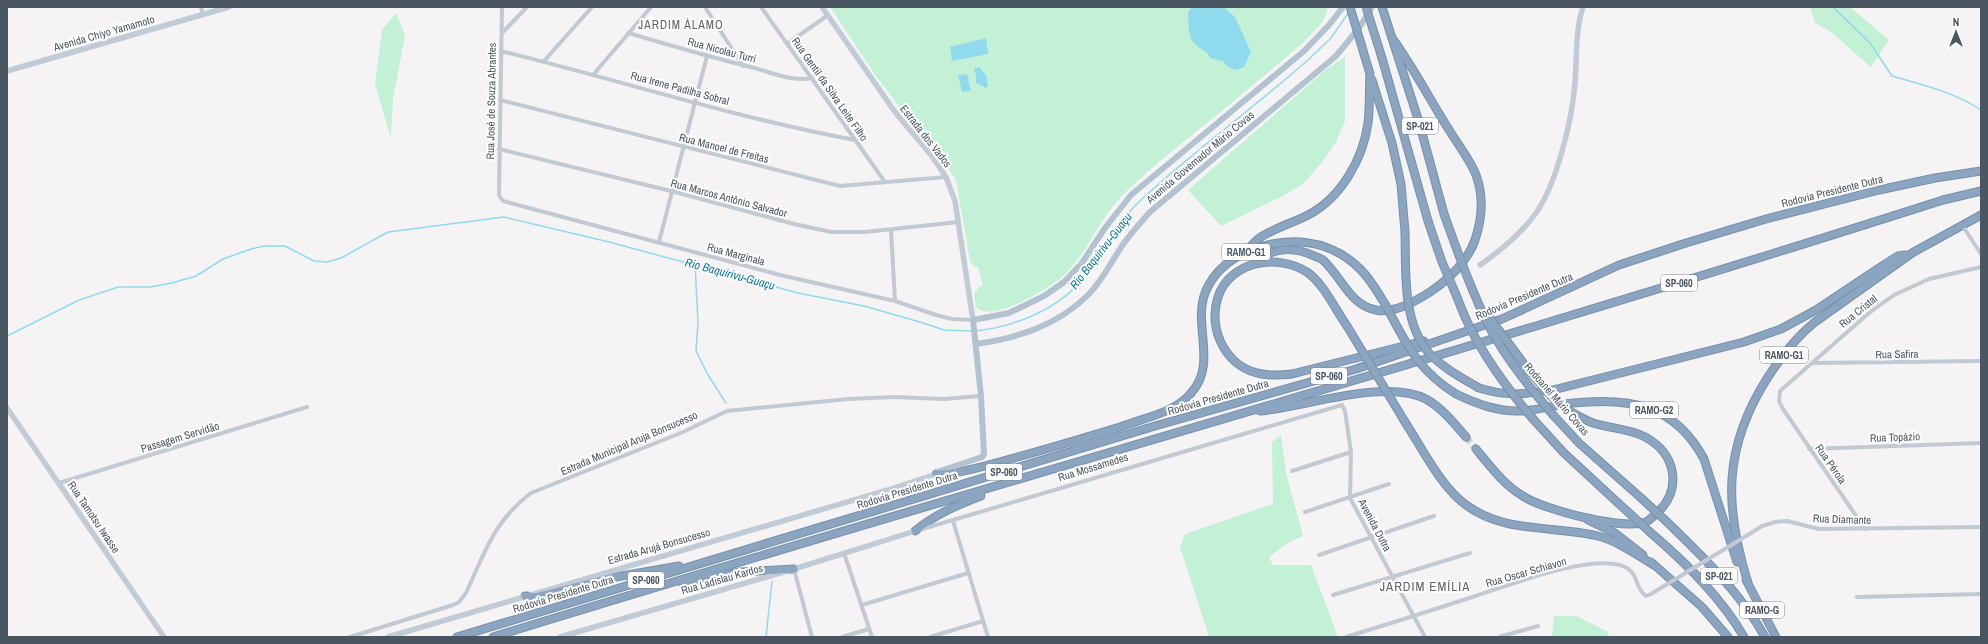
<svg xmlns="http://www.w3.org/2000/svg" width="1988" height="644" font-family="'Archivo Narrow',sans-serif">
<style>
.green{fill:#c3f1d5}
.water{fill:#90daee}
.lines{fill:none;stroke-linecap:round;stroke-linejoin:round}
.stream{stroke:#90daee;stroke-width:1.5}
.highway-tunnel{stroke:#caccce;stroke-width:7;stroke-dasharray:7 3.5;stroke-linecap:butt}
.highway-casing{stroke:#7690ad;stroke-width:9}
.street{stroke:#c1cad2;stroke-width:4}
.secondary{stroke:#c1cbd6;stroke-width:5.5}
.primary{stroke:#b3c2d1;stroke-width:6}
.highway{stroke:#8ba5c1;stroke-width:7}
.highway-bridge-casing{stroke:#7690ad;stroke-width:9;stroke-linecap:butt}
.street-bridge{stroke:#c1cad2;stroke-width:4}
.highway-bridge{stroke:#8ba5c1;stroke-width:7}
.labels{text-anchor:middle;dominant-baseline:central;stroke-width:4;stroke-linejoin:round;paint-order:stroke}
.shield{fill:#fff;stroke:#808990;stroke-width:1}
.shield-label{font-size:10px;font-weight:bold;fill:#4a5661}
.street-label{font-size:11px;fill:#4a5661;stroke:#fff}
.neighbourhood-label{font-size:12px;letter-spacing:1px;fill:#5f6368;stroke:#fff}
.water-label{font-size:12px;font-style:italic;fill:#0c7c9b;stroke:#fff}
.quarter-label{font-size:13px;letter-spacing:1px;fill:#5f6368;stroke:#fff}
</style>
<rect width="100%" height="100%" fill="#f5f3f3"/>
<g class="green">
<path d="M 830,7 L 1327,7 C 1328,20 1313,32 1305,41 C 1268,73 1229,105 1191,136 C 1166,156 1142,175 1120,198 C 1098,221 1087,254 1063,276 C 1050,288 991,324 976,307 L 974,293 L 979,287 L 983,285 L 978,266 L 974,267 L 970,261 L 956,180 L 932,145 L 913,124 L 876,76 Z"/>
<polygon points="1810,7 1850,7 1889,40 1871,67 1830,31 1815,23"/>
<polygon points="396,13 405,35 393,99 391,139 375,84 382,30"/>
<polygon points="1345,57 1345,121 1336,142 1322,162 1303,184 1281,197 1221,226 1188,190 1328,68"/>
<polygon points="1281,435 1286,473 1303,536 1288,543 1269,557 1273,565 1311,565 1338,637 1209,637 1180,547 1185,534 1273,504 1272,442"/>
<polygon points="1554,616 1576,616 1608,632 1609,637 1552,637"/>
</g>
<g class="water">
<path d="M 1192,7 L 1222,7 L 1226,9 L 1235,17 L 1251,52 L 1244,67 L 1237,70 C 1231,68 1226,67 1223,61 L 1210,58 C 1207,50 1199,49 1194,43 C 1187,36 1189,21 1188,12 Z"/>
<polygon points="986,38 988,54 952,61 950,47"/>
<polygon points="979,67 986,75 988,86 986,88 976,83 976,75 974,69"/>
<polygon points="967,74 971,91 962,92 958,75"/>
</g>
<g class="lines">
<g class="stream">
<path d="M 1833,7 L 1870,43 L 1892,76 C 1923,85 1954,92 1981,110"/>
<polyline points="695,264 698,322 696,351 708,375 726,403"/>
<path d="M 975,331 C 1014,327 1060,309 1084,277 C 1103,251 1118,221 1142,199 C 1195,150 1255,107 1309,59 L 1331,38 L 1349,12"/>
<polyline points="7,336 79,300 118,287 150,287 172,283 196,276 223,259 251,249 265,246 285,246 314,261 327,262 341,258 388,232 504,217 609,242 798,293 864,306 920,322 944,330 971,331"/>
<polyline points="766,637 772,581"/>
</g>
<polyline class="highway-tunnel" points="1466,437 1476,449"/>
<g class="highway-casing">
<g id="highway">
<polyline points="1382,7 1419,122 1444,214"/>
<polyline points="1382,58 1428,221"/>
<polyline points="1372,80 1392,143 1401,184 1405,232"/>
<path d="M 1247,250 C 1251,247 1254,242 1258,239 C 1271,229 1293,223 1308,215 C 1341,198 1363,159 1368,123 C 1370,107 1369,90 1370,74"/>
<path d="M 1255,263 C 1272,248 1293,246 1314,256 C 1317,257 1322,259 1324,261 C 1342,278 1350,305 1376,310 C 1394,314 1416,301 1430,292 C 1448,280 1468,261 1475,240 C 1482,219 1484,199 1477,178 C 1473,164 1459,146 1451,133 C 1431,102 1414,68 1392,38"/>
<polyline points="1454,290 1465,317"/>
<path d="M 1347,326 C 1335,309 1324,284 1307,272 C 1277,253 1230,261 1218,297 C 1207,330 1227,369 1262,374 C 1272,376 1281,375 1292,374 L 1424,341"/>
<path d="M 1479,388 C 1509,397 1523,394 1553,390 L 1744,342 L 1781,329 L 1816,310 L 1879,268 L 1898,256 L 1905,255"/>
<path d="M 1456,394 C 1477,404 1498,412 1522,411 C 1539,410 1556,405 1573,403 C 1631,397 1675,405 1704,459 L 1737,562"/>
<path d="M 1260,411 C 1305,407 1385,378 1426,399 C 1442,408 1454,423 1466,437"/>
<polyline points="1554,416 1579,443 1640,497"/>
<polyline points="1533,419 1564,453 1617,502"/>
<path d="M 1405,422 C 1422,448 1441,487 1466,505 C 1506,534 1553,525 1598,536 C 1618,541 1637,555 1654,565"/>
<path d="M 1476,449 C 1490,466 1504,485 1523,496 C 1543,510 1623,530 1646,522 C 1651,519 1656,514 1660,510 C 1680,489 1676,459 1653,442 C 1636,429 1612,429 1593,423 C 1585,420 1578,416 1571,412"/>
<path d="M 936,474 C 958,475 999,462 1021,456 C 1054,447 1087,437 1120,427 C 1136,421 1153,417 1168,410 C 1177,406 1186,400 1192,392 C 1217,363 1193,326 1205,293 C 1213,273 1228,260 1247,252 C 1286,235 1330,238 1361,270 C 1371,280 1378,293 1385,304"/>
<polyline points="1588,520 1615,533 1643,555"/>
<path d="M 1666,521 C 1702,556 1741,593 1765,637"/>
<path d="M 915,531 C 936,514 957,505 981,496"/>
<path d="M 1651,533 C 1686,563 1721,597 1744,637"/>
<polyline points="1651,562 1702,607 1728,637"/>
<polyline points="1746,580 1776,637"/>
<polyline points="682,583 740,572 794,569"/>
<path d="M 1748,583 C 1724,506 1723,447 1768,377 C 1781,357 1796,337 1815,322 L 1912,253 L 1981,215"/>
<polyline points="525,596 536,597 610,578 679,566"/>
<polyline points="457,637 1155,426 1356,369 1502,319 1619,265 1686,243 1766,219 1879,190 1935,178 1981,171"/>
<path d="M 493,637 C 975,488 1462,354 1943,200 L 1981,191"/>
</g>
</g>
<g class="street">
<polyline points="201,7 203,15"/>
<polyline points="502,7 499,195 503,201 780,275 895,301 936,315 952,319 973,320"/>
<polyline points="705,7 743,66"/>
<polyline points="761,7 885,182"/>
<polyline points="502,33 527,7"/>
<path d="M 628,33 C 670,45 712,58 755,68 C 772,73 793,82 812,78"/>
<polyline points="787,44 828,15"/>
<path d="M 501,51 C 619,80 736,118 855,140"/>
<polyline points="544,61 592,7"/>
<polyline points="593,75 651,7"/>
<polyline points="500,100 840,186 946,177"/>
<polyline points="499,149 671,191 794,224 831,232 865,232 958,222"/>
<polyline points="1962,225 1981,254"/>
<polyline points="891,230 895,301"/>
<polyline points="659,242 707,56"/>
<polyline points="1813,363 1981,361"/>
<polyline points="1809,449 1981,443"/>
<polyline points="1292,471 1351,452"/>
<polyline points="59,483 307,407"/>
<polyline points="1305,512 1389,484"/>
<polyline points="953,521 988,637"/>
<polyline points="1865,529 1783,409 1779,401 1780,391 1869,313 1894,295 1929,279 1981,267"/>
<polyline points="919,530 1342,405 1345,411 1351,452 1350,498 1425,637"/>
<polyline points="1751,533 1762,526 1775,522 1787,521 1819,529 1981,527"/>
<polyline points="844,553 872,637"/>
<polyline points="1319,555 1434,516"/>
<polyline points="794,569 812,637"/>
<polyline points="1333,595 1470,553"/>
<polyline points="1857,597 1981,594"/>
<polyline points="862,605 968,573"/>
<path d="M 350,637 L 453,605 L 459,602 L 466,593 C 485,552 494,521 531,493 L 683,432 L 727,411 L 848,399 L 895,397 L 944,399 L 981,396"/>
<polyline points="842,637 869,629"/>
<polyline points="930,637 983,621"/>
<path d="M 1346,637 C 1385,625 1424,613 1463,600 C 1500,589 1587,553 1623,566 C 1640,573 1634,588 1646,596 L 1651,594"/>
<polyline points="1499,637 1538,626"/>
</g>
<g class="secondary">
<polyline points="822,7 895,112 931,155 946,177 955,201 973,320"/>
<polyline points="7,71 229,7"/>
<path d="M 1480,265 C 1500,251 1521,234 1536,213 C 1557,183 1572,120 1575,83 C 1577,58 1575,31 1583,7"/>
<polyline points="7,408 164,637"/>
<polyline points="388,637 888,490 936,474"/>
<polyline points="560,637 794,569 915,531"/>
</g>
<g class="primary">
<path d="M 976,344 C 1017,338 1057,326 1088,295 C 1103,280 1112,260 1124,243 C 1132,232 1141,222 1150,212 L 1336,56 L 1359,28 L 1372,7"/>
<polyline points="936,474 940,471 982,457 984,454 981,396 973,320 1009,313 1044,296 1064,282 1082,263 1105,228 1131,195 1304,51 1329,25 1343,7"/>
</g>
<use href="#highway" class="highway"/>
<g class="highway-bridge-casing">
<g id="highway-bridge">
<polyline points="1350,7 1370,74"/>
<polyline points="1366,7 1382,58"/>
<path d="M 1444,214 C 1458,253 1472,293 1491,330 C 1508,361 1531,389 1554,416"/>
<polyline points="1428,221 1442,262 1454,290"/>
<path d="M 1405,232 C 1406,271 1402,322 1429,353 C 1443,368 1462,378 1479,388"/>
<path d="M 1385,304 C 1406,343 1417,370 1456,394"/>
<polyline points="1486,313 1530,372 1552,397 1571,412"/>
<path d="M 1465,317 C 1482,355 1507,388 1533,419"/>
<polyline points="1347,326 1405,422"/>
<polyline points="1640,497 1666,521"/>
<polyline points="1617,502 1651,533"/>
</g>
</g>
<polyline class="street-bridge" points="1651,594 1751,533"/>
<use href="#highway-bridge" class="highway-bridge"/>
</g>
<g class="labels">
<g class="shield">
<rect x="1402" y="118" width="36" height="16" rx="3"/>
<rect x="1222" y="244" width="48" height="16" rx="3"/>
<rect x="1661" y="275" width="36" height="16" rx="3"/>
<rect x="1760" y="347" width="48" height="16" rx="3"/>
<rect x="1311" y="368" width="36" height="16" rx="3"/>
<rect x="1630" y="402" width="48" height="16" rx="3"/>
<rect x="986" y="464" width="36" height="16" rx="3"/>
<rect x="1701" y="568" width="36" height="16" rx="3"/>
<rect x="628" y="572" width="36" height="16" rx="3"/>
<rect x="1740" y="602" width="44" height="16" rx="3"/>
</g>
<g class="shield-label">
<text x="1420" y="126">SP-021</text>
<text x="1246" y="252">RAMO-G1</text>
<text x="1679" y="283">SP-060</text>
<text x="1784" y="355">RAMO-G1</text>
<text x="1329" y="376">SP-060</text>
<text x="1654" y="410">RAMO-G2</text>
<text x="1004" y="472">SP-060</text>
<text x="1719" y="576">SP-021</text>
<text x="646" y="580">SP-060</text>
<text x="1762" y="610">RAMO-G</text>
</g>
<g class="street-label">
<text transform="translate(104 33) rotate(-16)">Avenida Chiyo Yamamoto</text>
<text transform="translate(722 50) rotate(15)">Rua Nicolau Turri</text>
<text transform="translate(680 88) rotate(15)">Rua Irene Padilha Sobral</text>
<text transform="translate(830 89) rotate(55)">Rua Gentil da Silva Leite Filho</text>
<text transform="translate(491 101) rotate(-89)">Rua José de Souza Abrantes</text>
<text transform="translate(926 136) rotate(52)">Estrada dos Vados</text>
<text transform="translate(724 148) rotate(14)">Rua Manoel de Freitas</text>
<text transform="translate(1200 157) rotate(-40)">Avenida Governador Mário Covas</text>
<text transform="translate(1832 191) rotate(-14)">Rodovia Presidente Dutra</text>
<text transform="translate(729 198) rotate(15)">Rua Marcos Antônio Salvador</text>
<text transform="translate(736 254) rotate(15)">Rua Marginala</text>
<text transform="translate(1524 296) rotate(-23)">Rodovia Presidente Dutra</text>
<text transform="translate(1858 311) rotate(-39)">Rua Cristal</text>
<text transform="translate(1897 354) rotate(-1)">Rua Safira</text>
<text transform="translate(1218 397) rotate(-16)">Rodovia Presidente Dutra</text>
<text transform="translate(1557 399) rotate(49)">Rodoanel Mário Covas</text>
<text transform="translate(180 437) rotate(-17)">Passagem Servidão</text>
<text transform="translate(1895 437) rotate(-2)">Rua Topázio</text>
<text transform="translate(629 443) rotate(-23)">Estrada Municipal Aruja Bonsucesso</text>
<text transform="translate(1831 464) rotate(55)">Rua Pérola</text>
<text transform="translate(1093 467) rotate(-17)">Rua Mossamedes</text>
<text transform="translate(907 490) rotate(-17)">Rodovia Presidente Dutra</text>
<text transform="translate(94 517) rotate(56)">Rua Tamotsu Iwasse</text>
<text transform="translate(1842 519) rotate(2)">Rua Diamante</text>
<text transform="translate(1375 525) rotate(62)">Avenida Dutra</text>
<text transform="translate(659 546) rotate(-16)">Estrada Arujá Bonsucesso</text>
<text transform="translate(1526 572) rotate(-16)">Rua Oscar Schiavon</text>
<text transform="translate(722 579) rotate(-16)">Rua Ladislau Kardos</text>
<text transform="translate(563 594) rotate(-17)">Rodovia Presidente Dutra</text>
</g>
<g class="neighbourhood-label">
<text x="681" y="25">JARDIM ÁLAMO</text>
</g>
<g class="water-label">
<text transform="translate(1101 251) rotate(-52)">Rio Baquirivu-Guaçu</text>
<text transform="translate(730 274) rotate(15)">Rio Baquirivu-Guaçu</text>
</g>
<g class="quarter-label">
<text x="1425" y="586">JARDIM EMÍLIA</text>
</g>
</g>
<rect width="1988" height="644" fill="none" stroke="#4a5661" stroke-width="16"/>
<g transform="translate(1956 32)" stroke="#ffffff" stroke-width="3" paint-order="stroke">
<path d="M0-3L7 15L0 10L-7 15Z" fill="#4a5661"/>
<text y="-6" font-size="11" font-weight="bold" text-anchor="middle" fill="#4a5661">N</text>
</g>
</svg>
